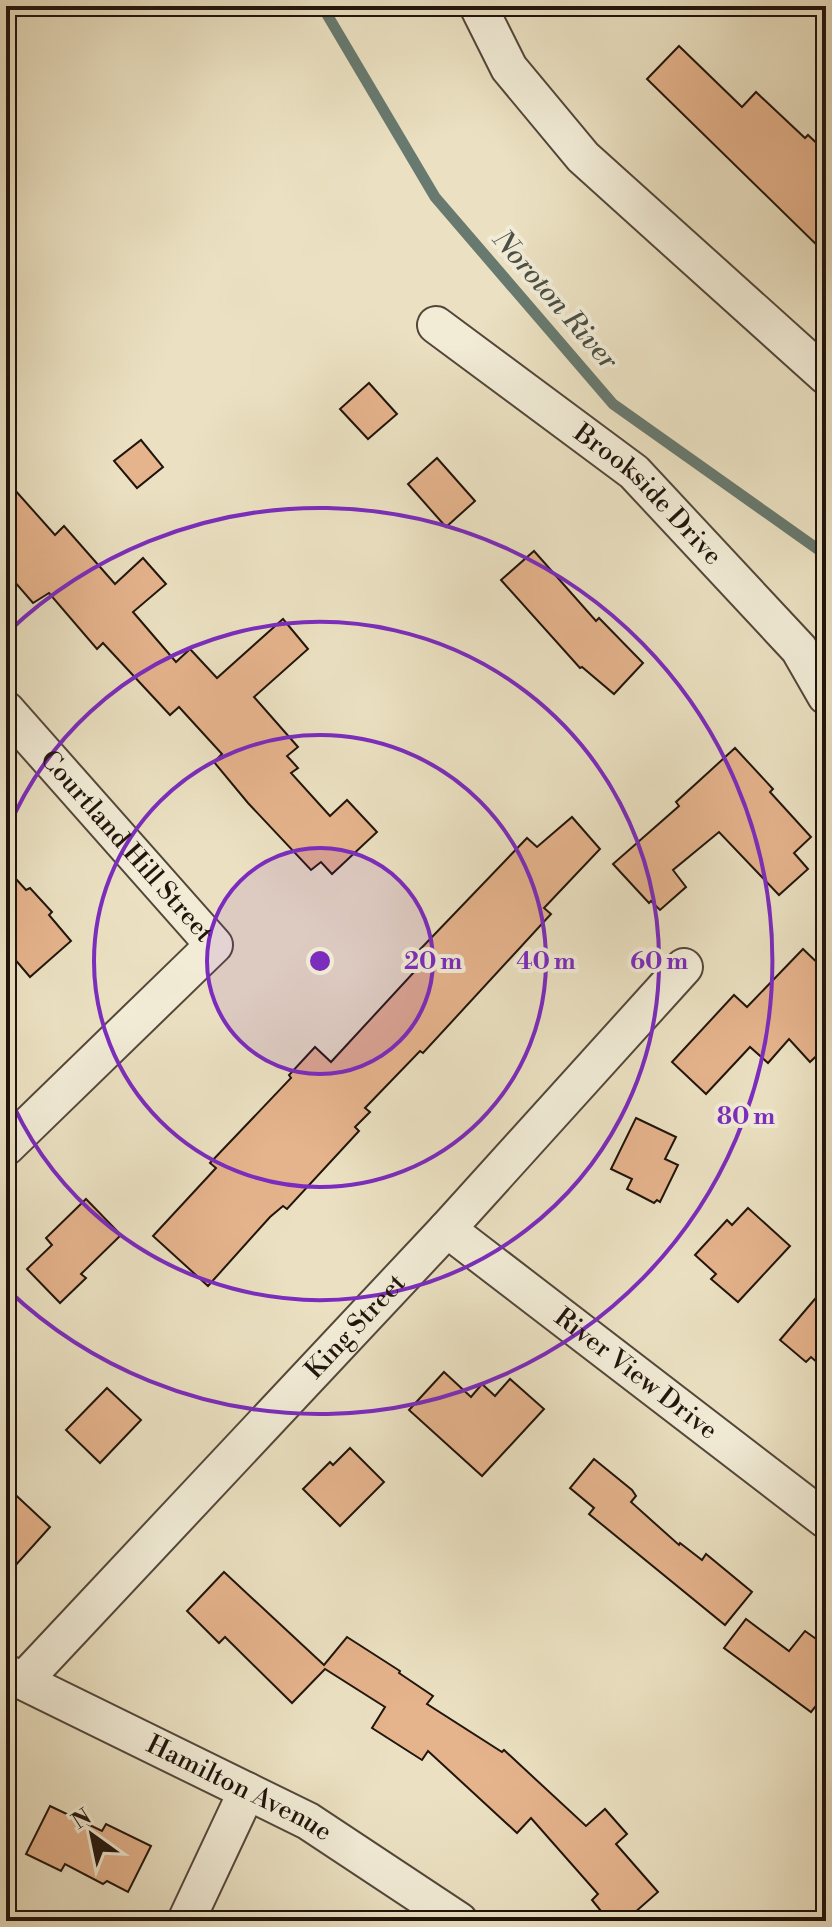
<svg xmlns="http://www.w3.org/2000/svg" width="832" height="1927" font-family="'Libre Bodoni',serif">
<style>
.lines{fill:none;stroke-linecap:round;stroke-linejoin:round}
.stream{stroke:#687a70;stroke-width:11}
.building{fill:#e5b38c;stroke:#20140c;stroke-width:2}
.minor-casing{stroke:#53473a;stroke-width:40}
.minor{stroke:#f2ecd7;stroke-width:36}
.ring{fill:none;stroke:#7b2cbf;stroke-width:4}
.labels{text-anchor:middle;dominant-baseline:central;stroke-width:8;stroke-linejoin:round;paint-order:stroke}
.street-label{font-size:26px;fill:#20140c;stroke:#f2ecd7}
.water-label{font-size:28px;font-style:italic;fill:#4a5046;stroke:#f2ecd7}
.centre{fill:#7b2cbf;stroke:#f2ecd7;stroke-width:4}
.ring-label{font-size:24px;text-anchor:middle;font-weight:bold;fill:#7b2cbf;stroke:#f2ecd7;stroke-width:8;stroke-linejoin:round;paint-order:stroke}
</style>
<rect width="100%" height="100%" fill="#ebe1c2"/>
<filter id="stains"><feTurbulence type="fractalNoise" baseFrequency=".0025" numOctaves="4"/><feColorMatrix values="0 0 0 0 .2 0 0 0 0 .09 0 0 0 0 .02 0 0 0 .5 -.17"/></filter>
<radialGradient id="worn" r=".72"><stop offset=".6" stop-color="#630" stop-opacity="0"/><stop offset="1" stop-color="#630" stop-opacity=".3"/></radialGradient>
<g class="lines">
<polyline class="stream" points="322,6 435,197 613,404 826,555"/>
</g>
<g class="building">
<polygon points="679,46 742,107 756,92 805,138 808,135 826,152 826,254 647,79"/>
<polygon points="369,383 397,414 368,439 340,409"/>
<polygon points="141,440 163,467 137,488 114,461"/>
<polygon points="437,458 475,501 446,527 408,484"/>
<polygon points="6,480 55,535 64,526 115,584 143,558 166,584 133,612 176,662 190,649 217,678 283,619 308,649 254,697 298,747 287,756 298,768 291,773 330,816 347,800 377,832 332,874 321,862 311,870 248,803 214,762 222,754 179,707 170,715 103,643 97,649 49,593 33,603 6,572"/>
<polygon points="534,551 596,621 599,618 643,663 614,694 582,667 580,668 501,580"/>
<polygon points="735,748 773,789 770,792 811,837 794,853 808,869 779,895 719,832 673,870 686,887 660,910 651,901 649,903 613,864 679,806 676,802"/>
<polygon points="572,817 600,849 544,908 551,914 423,1053 420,1051 365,1108 370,1112 355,1127 359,1131 287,1209 283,1206 270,1217 208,1286 153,1236 216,1168 210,1163 291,1078 289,1075 315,1047 331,1062 415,971 407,963 527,838 537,847"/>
<polygon points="6,868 26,890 30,888 52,912 49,915 71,941 30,977 6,949"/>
<polygon points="803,949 826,971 826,1047 810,1062 789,1039 768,1063 750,1047 706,1094 672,1062 734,995 747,1007"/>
<polygon points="636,1118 676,1137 665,1159 678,1165 660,1202 657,1200 654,1203 627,1189 632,1179 611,1169"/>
<polygon points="86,1199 121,1235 81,1274 86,1278 60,1303 27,1269 52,1245 46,1238"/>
<polygon points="748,1208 790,1246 738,1302 711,1279 716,1274 695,1255 727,1220 732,1225"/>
<polygon points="826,1286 826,1370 811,1357 806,1362 780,1340"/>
<polygon points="444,1372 471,1397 482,1384 495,1396 510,1379 544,1409 482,1476 409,1410"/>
<polygon points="107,1388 141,1420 100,1463 66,1430"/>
<polygon points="350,1448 384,1482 340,1526 303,1489 330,1462 333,1465"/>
<polygon points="594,1459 632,1490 636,1496 631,1502 679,1545 680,1543 702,1560 706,1554 752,1592 725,1625 589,1514 594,1508 570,1488"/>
<polygon points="6,1486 50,1527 6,1576"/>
<polygon points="224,1572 324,1665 347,1637 400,1671 399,1673 433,1696 427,1704 502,1752 504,1750 586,1826 605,1809 627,1834 616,1844 658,1892 625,1921 609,1921 592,1900 598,1894 531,1818 517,1833 428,1751 422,1760 372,1728 385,1707 325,1669 292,1703 225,1637 219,1643 187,1611"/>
<polygon points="746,1619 789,1651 805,1631 826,1646 826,1693 811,1712 724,1648"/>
<polygon points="50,1806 102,1831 106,1824 151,1846 128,1892 107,1881 103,1884 65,1864 61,1871 26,1854"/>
</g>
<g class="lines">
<g class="minor-casing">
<g id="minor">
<polyline points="478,6 509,68 583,157 826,376"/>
<path id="s1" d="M 436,325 L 634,472 L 799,649 L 826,696"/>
<path id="s2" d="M 6,710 L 214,945 L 6,1147"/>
<path id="s3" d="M 447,1229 L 826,1520"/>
<path id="s4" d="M 6,1673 L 308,1821 L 459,1921"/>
<path id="s5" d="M 23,1681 L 447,1229 L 684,967"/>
<polyline points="186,1921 247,1791"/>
</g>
</g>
<use href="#minor" class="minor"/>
</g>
<circle cx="320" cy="961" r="113" fill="#7b2cbf" fill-opacity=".12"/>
<g class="ring">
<circle cx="320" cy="961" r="113"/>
<circle cx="320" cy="961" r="226"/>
<path d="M7 831A339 339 0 1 1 7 1091"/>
<path d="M8 632A453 453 0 1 1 8 1290"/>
</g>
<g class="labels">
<g class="street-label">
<text stroke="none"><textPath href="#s1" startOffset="272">Brookside Drive</textPath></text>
<text stroke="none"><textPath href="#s2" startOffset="182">Courtland Hill Street</textPath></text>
<text stroke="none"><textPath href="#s5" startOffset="486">King Street</textPath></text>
<text stroke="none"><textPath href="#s3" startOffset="238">River View Drive</textPath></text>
<text stroke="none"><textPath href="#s4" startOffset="260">Hamilton Avenue</textPath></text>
</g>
<g class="water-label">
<text transform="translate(555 300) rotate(49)">Noroton River</text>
</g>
</g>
<circle cx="320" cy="961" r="12" class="centre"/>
<g class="ring-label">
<text x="433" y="969">20 m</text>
<text x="546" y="969">40 m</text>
<text x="659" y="969">60 m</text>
<text x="746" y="1124">80 m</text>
</g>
<rect width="832" height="1927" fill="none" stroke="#ebe1c2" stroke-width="32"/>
<rect x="8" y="8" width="816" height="1911" fill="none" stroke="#20140c" stroke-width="4"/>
<rect x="16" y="16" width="800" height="1895" fill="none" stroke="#20140c" stroke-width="2"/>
<g transform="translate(92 1835) rotate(327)" stroke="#f2ecd7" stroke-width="6" paint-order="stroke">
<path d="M0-6L14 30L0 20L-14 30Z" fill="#20140c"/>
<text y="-12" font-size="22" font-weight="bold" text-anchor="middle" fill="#20140c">N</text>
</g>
<rect width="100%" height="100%" filter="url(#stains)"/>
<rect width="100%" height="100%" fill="url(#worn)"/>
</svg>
